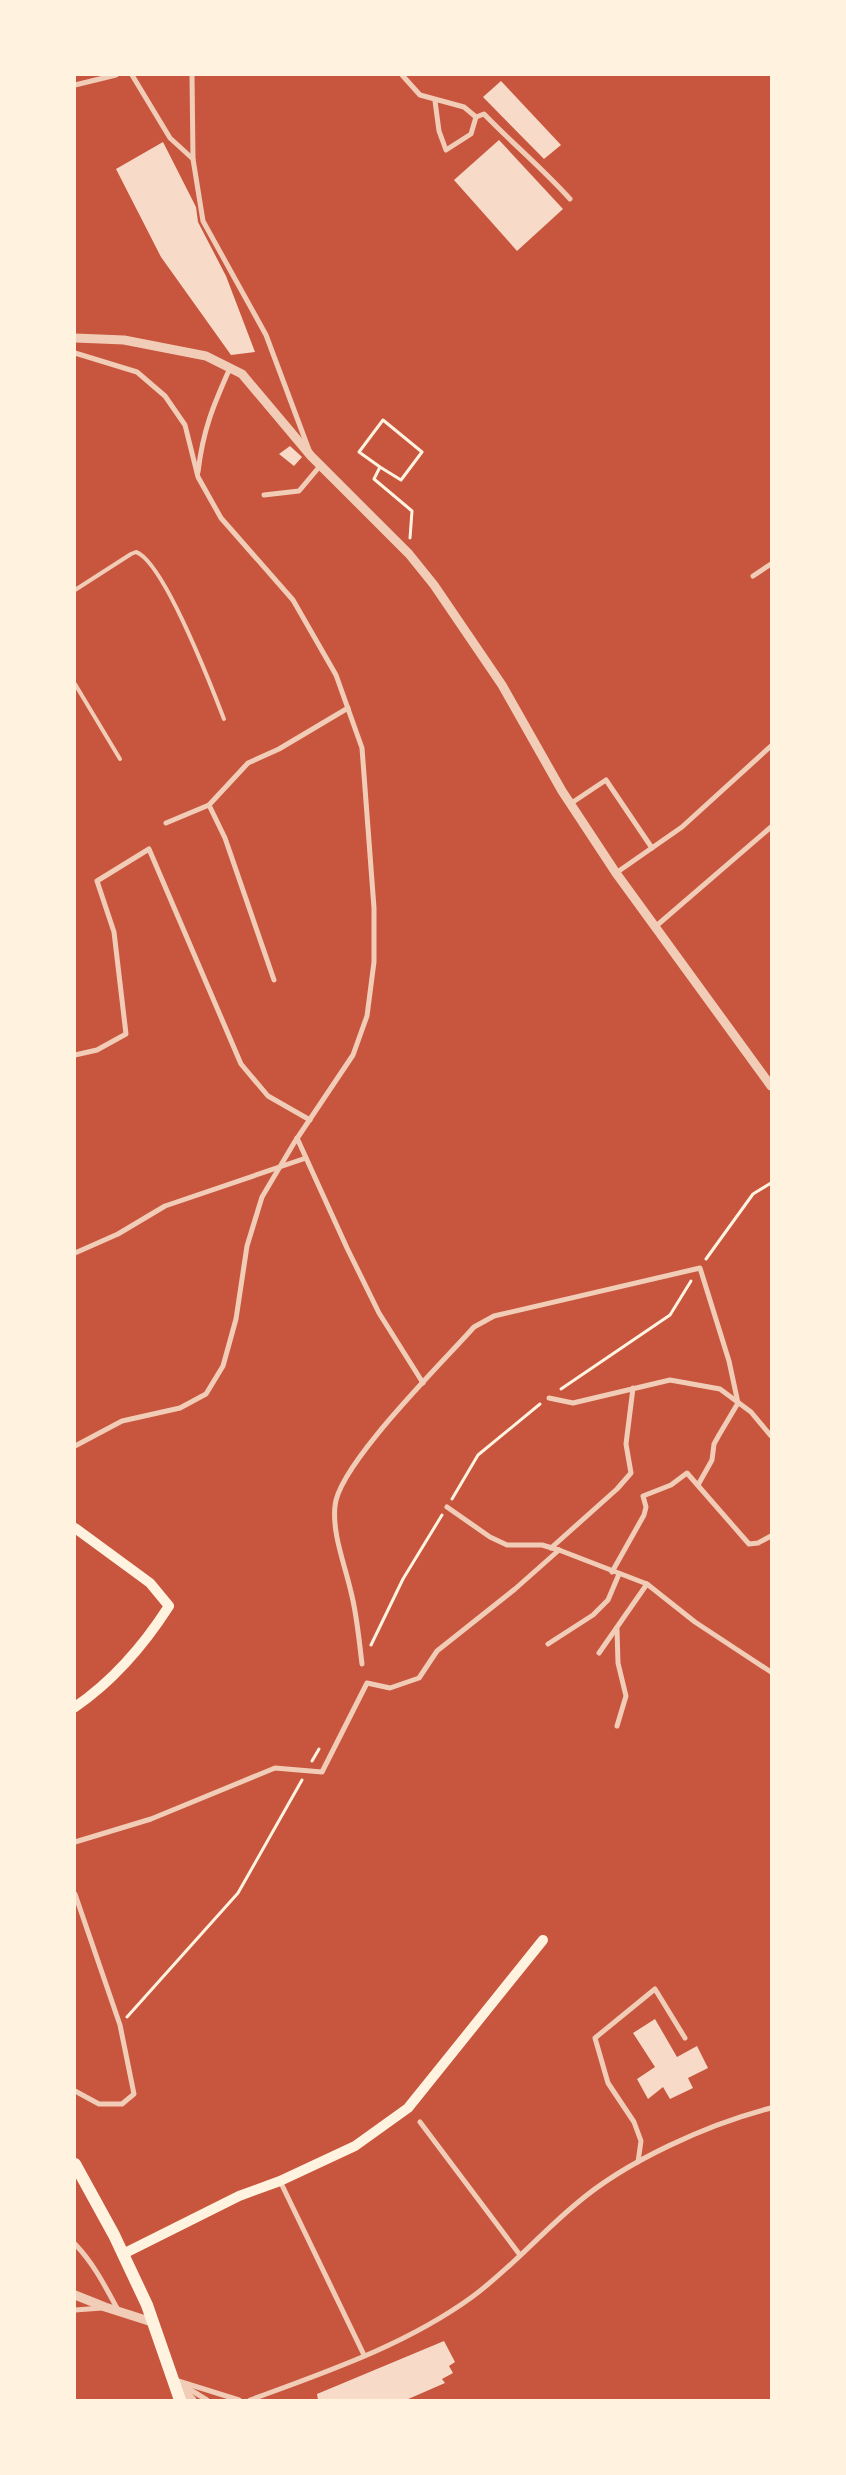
<svg xmlns="http://www.w3.org/2000/svg" width="846" height="2475" font-family="Roboto,sans-serif">
<style>
.building{fill:#f7dbc8}
.lines{fill:none;stroke-linecap:round;stroke-linejoin:round}
.path{stroke:#fff3e0;stroke-width:3}
.service{stroke:#f1ccb7;stroke-width:4}
.minor{stroke:#f1ccb7;stroke-width:5}
.tertiary{stroke:#f1ccb7;stroke-width:9}
.secondary{stroke:#fff3e0;stroke-width:10}
.trunk{stroke:#fff3e0;stroke-width:12}
</style>
<rect width="100%" height="100%" fill="#c8553d"/>
<g class="building">
<polygon points="501,81 561,145 544,159 483,97"/>
<polygon points="499,140 563,209 517,251 454,180"/>
<polygon points="163,142 196,207 198,222 226,276 255,352 231,355 161,257 116,169"/>
<polygon points="290,446 302,457 294,466 279,454"/>
<polygon points="655,2019 677,2057 697,2046 708,2068 688,2078 693,2088 670,2099 663,2087 648,2099 637,2079 655,2067 633,2033"/>
<polygon points="444,2341 455,2362 449,2366 453,2373 442,2379 445,2383 406,2400 318,2400 317,2394"/>
</g>
<g class="lines">
<g class="path">
<polyline points="380,467 359,452 383,420 422,452 401,480 380,467 374,479 412,511 410,538"/>
<polyline points="706,1259 753,1194 771,1183"/>
<polyline points="561,1389 670,1315 691,1281"/>
<polyline points="452,1499 478,1455 540,1404"/>
<polyline points="371,1645 403,1579 442,1515"/>
<polyline points="312,1761 319,1749"/>
<polyline points="127,2017 238,1893 302,1780"/>
</g>
<g class="service">
<path d="M 75,590 L 131,554 L 136,552 C 164,562 212,688 224,719"/>
<polyline points="75,684 120,759"/>
</g>
<g class="minor">
<polyline points="132,75 170,138 193,159"/>
<polyline points="192,75 193,159 203,221 266,335 309,450"/>
<polyline points="402,75 420,95 464,107 476,117 471,134 446,150 439,131 435,101"/>
<polyline points="75,85 116,75"/>
<path d="M 476,117 L 484,114 C 512,143 543,169 570,199"/>
<polyline points="75,353 137,372 165,396 185,425 198,477 221,518 293,600 336,675 362,748 374,908 374,962 367,1016 353,1055 294,1143 262,1197 247,1246 236,1319 223,1366 206,1394 180,1408 122,1421 75,1446"/>
<path d="M 198,472 C 203,430 213,406 230,368"/>
<polyline points="264,495 299,491 320,466"/>
<polyline points="753,576 771,564"/>
<polyline points="570,804 606,780 652,848"/>
<polyline points="209,805 225,838 274,980"/>
<polyline points="166,823 209,805 248,763 279,749 348,708"/>
<polyline points="616,873 682,827 771,746"/>
<polyline points="655,927 771,827"/>
<polyline points="75,1055 97,1050 126,1034 114,932 97,881 149,849 241,1064 268,1096 310,1120"/>
<polyline points="297,1138 347,1248 379,1313 423,1383"/>
<polyline points="75,1253 118,1234 165,1206 306,1158"/>
<polyline points="549,1398 573,1403 670,1380 720,1389 751,1412 771,1436"/>
<polyline points="447,1507 490,1537 507,1545 542,1545 559,1550 647,1584 695,1622 771,1672"/>
<polyline points="551,1548 617,1489 631,1473 626,1444 633,1388"/>
<polyline points="612,1572 644,1515 646,1507 643,1496 671,1485 687,1473 749,1544 758,1543 771,1536"/>
<polyline points="548,1644 593,1615 608,1600 619,1574"/>
<polyline points="599,1653 647,1584"/>
<path d="M 362,1664 C 359,1640 357,1615 351,1592 C 345,1565 332,1534 335,1506 C 338,1465 443,1362 474,1327 L 494,1316 L 700,1268 L 729,1361 L 738,1403 L 719,1435 L 714,1444 L 712,1460 L 698,1485"/>
<polyline points="617,1726 626,1696 618,1663 617,1629"/>
<polyline points="75,1842 151,1819 275,1768 322,1772 367,1683 390,1688 419,1678 437,1651 515,1589 559,1550"/>
<polyline points="75,1894 120,2025 134,2094 122,2104 99,2104 75,2091"/>
<polyline points="420,2122 520,2255"/>
<polyline points="638,2162 641,2141 634,2122 608,2083 595,2038 655,1989 685,2038"/>
<polyline points="280,2181 364,2355"/>
<path d="M 75,2244 C 94,2264 105,2286 118,2310"/>
<polyline points="75,2310 102,2308"/>
<polyline points="175,2380 239,2400"/>
<polyline points="181,2384 207,2400"/>
<path d="M 250,2400 C 326,2372 406,2345 472,2297 C 509,2270 540,2234 576,2204 C 626,2161 708,2124 771,2108"/>
</g>
<g class="tertiary">
<polyline points="75,338 124,340 206,356 242,374 311,456 409,554 434,585 502,685 562,791 616,873 771,1086"/>
<polyline points="75,2295 105,2307 152,2322"/>
<polyline points="176,2383 192,2400"/>
</g>
<g class="secondary">
<path d="M 75,1528 L 150,1583 L 169,1606 C 144,1645 113,1681 75,1707"/>
<polyline points="123,2254 239,2196 280,2181 355,2146 408,2108 543,1940"/>
</g>
<polyline class="trunk" points="75,2164 114,2235 147,2305 180,2400"/>
</g>
<rect width="846" height="2475" fill="none" stroke="#fff3e0" stroke-width="152"/>
</svg>
